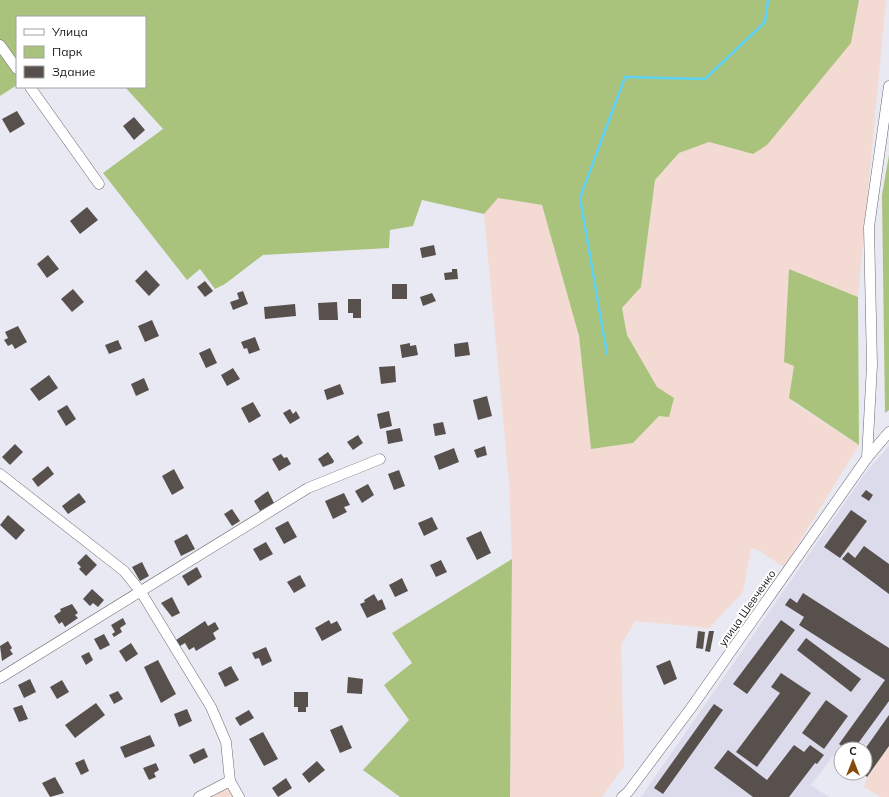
<svg xmlns="http://www.w3.org/2000/svg" width="889" height="797" font-family="Mulish,sans-serif">
<style>
.built{fill:#dcdbec}
.industrial{fill:#f3dad2}
.green{fill:#aac37c}
.lines{fill:none;stroke-linecap:round;stroke-linejoin:round}
.stream{stroke:#5dd1f5;stroke-width:2.5}
.building{fill:#58504c}
.minor-casing{stroke:#6a6972;stroke-width:11}
.minor{stroke:#fff;stroke-width:10}
.labels{text-anchor:middle;dominant-baseline:central;stroke-width:4;stroke-linejoin:round;paint-order:stroke}
.street-label{font-size:11px;fill:#161619;stroke:#fff}
</style>
<rect width="100%" height="100%" fill="#e9e9f3"/>
<polygon class="built" points="889,446 889,746 867,777 862,773 865,773 865,749 841,749 841,759 834,755 811,785 829,797 641,797 866,472"/>
<g class="industrial">
<polygon points="859,0 886,0 858,297 789,269 795,365 794,403 859,445 784,567 758,550 751,548 743,592 709,628 635,621 621,645 624,766 602,797 510,797 512,559 509,483 484,214 498,198 542,205 579,336 591,449 633,443 659,416 657,388 627,335 622,308 641,287 655,180 679,153 709,142 753,154 851,43"/>
<polygon points="889,746 889,797 881,797 864,787 867,777"/>
<polygon points="217,786 233,791 235,797 199,797"/>
</g>
<g class="green">
<polygon points="0,0 859,0 851,43 767,145 753,154 709,142 679,153 655,180 641,287 622,308 627,335 657,387 674,398 669,417 659,416 633,443 591,449 579,336 542,205 498,198 484,214 422,200 413,226 390,230 389,248 263,255 225,284 215,289 200,269 187,280 103,173 163,129 125,87 145,87 145,17 17,17 17,85 0,96"/>
<polygon points="889,155 889,410 885,413 882,195"/>
<polygon points="789,269 858,297 859,445 789,398 794,366 784,362"/>
<polygon points="512,559 510,797 400,797 363,770 409,720 384,685 412,663 392,633"/>
</g>
<g class="lines">
<polyline class="stream" points="607,354 580,198 625,77 705,79 765,22 768,0"/>
</g>
<g class="building">
<polygon points="17,111 25,124 10,133 2,119"/>
<polygon points="134,117 145,130 134,140 123,126"/>
<polygon points="87,207 98,220 80,234 70,221"/>
<polygon points="434,245 436,255 422,258 420,248"/>
<polygon points="48,255 59,269 47,278 37,264"/>
<polygon points="452,269 457,269 458,279 445,280 444,273 452,272"/>
<polygon points="146,270 160,285 149,296 135,281"/>
<polygon points="205,281 213,291 205,297 197,287"/>
<rect x="392" y="284" width="15" height="15"/>
<polygon points="73,289 84,302 72,312 61,299"/>
<polygon points="243,291 248,304 233,310 230,302 239,299 237,293"/>
<polygon points="432,293 436,301 423,306 420,297"/>
<polygon points="348,299 361,299 361,318 353,318 353,313 348,313"/>
<polygon points="337,302 338,320 319,320 318,303"/>
<polygon points="295,304 296,316 265,319 264,307"/>
<polygon points="152,320 159,336 145,342 138,326"/>
<polygon points="18,326 27,342 15,349 12,344 8,346 4,340 8,338 5,332"/>
<polygon points="255,337 260,350 249,354 247,348 244,349 241,342"/>
<polygon points="118,340 122,349 109,354 105,345"/>
<polygon points="468,342 470,355 455,357 454,344"/>
<polygon points="410,343 410,346 416,345 418,355 402,358 400,345"/>
<polygon points="210,348 217,363 206,368 199,353"/>
<polygon points="395,366 396,382 381,384 379,367"/>
<polygon points="233,368 240,379 227,386 221,375"/>
<polygon points="49,375 58,388 39,401 30,389"/>
<polygon points="144,378 149,390 136,396 131,384"/>
<polygon points="340,384 344,394 327,400 324,390"/>
<polygon points="487,396 492,416 478,420 473,400"/>
<polygon points="253,402 261,416 249,423 241,408"/>
<polygon points="67,405 76,419 66,426 57,411"/>
<polygon points="290,409 293,414 296,411 300,418 290,424 283,413"/>
<polygon points="389,411 392,426 380,429 377,414"/>
<polygon points="443,422 446,434 435,436 433,424"/>
<polygon points="400,428 403,441 388,444 386,431"/>
<polygon points="358,435 363,443 353,450 347,442"/>
<polygon points="15,444 23,452 10,465 2,457"/>
<polygon points="485,446 487,455 477,458 474,450"/>
<polygon points="454,448 459,462 439,470 434,456"/>
<polygon points="328,452 334,461 333,463 323,467 318,459"/>
<polygon points="281,454 284,458 287,457 291,464 279,471 272,459"/>
<polygon points="48,466 54,474 38,487 32,479"/>
<polygon points="174,469 184,488 172,495 162,476"/>
<polygon points="399,470 405,486 394,490 388,474"/>
<polygon points="368,484 374,495 362,503 355,491"/>
<polygon points="866,490 873,495 869,501 861,496"/>
<polygon points="268,491 274,503 260,511 254,501"/>
<polygon points="79,493 86,502 68,514 62,506"/>
<polygon points="344,493 350,505 344,507 347,512 333,519 325,501"/>
<polygon points="232,509 240,521 232,526 224,514"/>
<polygon points="851,510 867,521 840,558 824,547"/>
<polygon points="8,515 25,530 16,540 0,525"/>
<polygon points="432,517 438,529 424,536 418,523"/>
<polygon points="288,521 297,537 284,544 275,528"/>
<polygon points="481,531 491,553 477,560 466,538"/>
<polygon points="187,534 195,549 181,556 174,541"/>
<polygon points="266,542 273,554 260,561 253,549"/>
<polygon points="864,546 889,564 889,594 842,559 848,552 855,558"/>
<polygon points="86,554 97,565 86,576 79,569 81,567 77,563"/>
<polygon points="441,560 447,572 436,577 430,565"/>
<polygon points="142,562 149,576 140,581 132,567"/>
<polygon points="197,567 202,577 188,586 182,576"/>
<polygon points="300,575 306,586 294,593 287,582"/>
<polygon points="402,578 408,591 395,597 389,585"/>
<polygon points="92,589 104,600 98,607 93,603 90,606 83,599"/>
<polygon points="803,593 889,648 889,701 854,749 846,749 839,744 885,680 799,625 804,617 785,605 790,598 797,603"/>
<polygon points="374,594 378,601 382,599 386,609 367,618 360,604 365,602 364,600"/>
<polygon points="172,597 180,613 172,617 161,603"/>
<polygon points="72,604 78,613 75,615 78,618 65,627 62,622 59,624 54,616 61,611 60,609"/>
<polygon points="123,618 126,624 120,628 122,632 114,637 112,634 115,632 111,625"/>
<polygon points="329,620 331,624 337,621 342,630 322,641 315,628"/>
<polygon points="781,620 795,630 747,694 733,684"/>
<polygon points="205,621 208,626 215,622 219,629 213,633 216,639 196,651 194,647 189,650 185,643 180,646 176,640"/>
<polygon points="698,631 705,632 703,649 696,648"/>
<polygon points="709,631 714,631 710,652 705,651"/>
<polygon points="104,634 110,645 100,650 94,639"/>
<polygon points="806,638 861,679 851,692 797,650"/>
<polygon points="8,641 12,648 10,650 13,654 2,661 0,646"/>
<polygon points="131,643 138,654 126,662 119,651"/>
<polygon points="266,647 272,661 262,666 259,658 255,659 252,653"/>
<polygon points="89,652 93,660 86,665 81,656"/>
<polygon points="158,660 176,694 161,703 144,667"/>
<polygon points="670,660 677,679 664,685 656,666"/>
<polygon points="231,666 239,680 225,687 218,673"/>
<polygon points="781,673 811,693 757,767 736,752 780,693 771,687"/>
<polygon points="348,677 363,679 362,694 347,693"/>
<polygon points="30,679 36,692 24,698 18,685"/>
<polygon points="62,680 69,692 57,699 50,687"/>
<polygon points="118,691 123,699 114,704 109,695"/>
<polygon points="294,692 308,692 308,707 306,707 306,712 298,712 298,707 294,707"/>
<polygon points="826,700 848,716 824,749 802,733"/>
<polygon points="96,703 105,715 75,738 65,725"/>
<polygon points="714,704 723,710 663,794 654,788"/>
<polygon points="22,705 28,719 19,722 13,708"/>
<polygon points="187,709 192,721 179,727 174,714"/>
<polygon points="249,710 254,718 240,726 235,718"/>
<polygon points="889,715 889,746 867,777 862,773 865,773 865,749"/>
<polygon points="342,725 352,748 340,753 330,730"/>
<polygon points="263,732 278,759 264,766 249,739"/>
<polygon points="150,735 155,746 125,758 120,747"/>
<polygon points="794,745 804,752 810,745 824,755 817,764 815,763 789,797 753,797 714,768 728,750 767,780"/>
<polygon points="204,748 208,757 194,764 189,755"/>
<polygon points="84,759 89,771 81,775 75,763"/>
<polygon points="317,761 325,770 309,783 302,774"/>
<polygon points="156,763 159,770 154,773 156,777 149,780 143,768"/>
<polygon points="55,777 64,793 50,797 42,783"/>
<polygon points="286,778 292,788 278,797 272,788"/>
</g>
<g class="lines">
<g class="minor-casing">
<g id="minor">
<polyline points="0,45 17,69"/>
<polyline points="30,87 99,184"/>
<polyline points="867,458 872,365 869,227 889,86"/>
<polyline points="0,474 124,571 141,592 211,707 226,742 230,781"/>
<polyline points="0,678 308,488 380,459"/>
<polyline points="199,797 230,781 239,797"/>
<polyline points="622,797 628,792 691,708 867,458 889,432"/>
</g>
</g>
<use href="#minor" class="minor"/>
</g>
<g class="labels">
<g class="street-label">
<text transform="translate(747 608) rotate(-55)">улица Шевченко</text>
</g>
</g>
<rect x="16" y="16" width="130" height="72" fill="#ffffff" stroke="#a2a2a3"/>
<rect x="24" y="29" width="20" height="6" fill="#ffffff" stroke="#a2a2a3"/>
<text x="52" y="36" font-size="12" fill="#161619">Улица</text>
<rect x="24" y="46" width="20" height="12" fill="#aac37c" stroke="#a2a2a3"/>
<text x="52" y="56" font-size="12" fill="#161619">Парк</text>
<rect x="24" y="66" width="20" height="12" fill="#58504c" stroke="#a2a2a3"/>
<text x="52" y="76" font-size="12" fill="#161619">Здание</text>
<g transform="translate(853 761)"><circle r="19" fill="#ffffff" stroke="#a2a2a3"/>
<path d="M0-3L7 15L0 10L-7 15Z" fill="#884a0c"/>
<text y="-6" font-size="11" font-weight="bold" text-anchor="middle" fill="#161619">С</text>
</g>
</svg>
